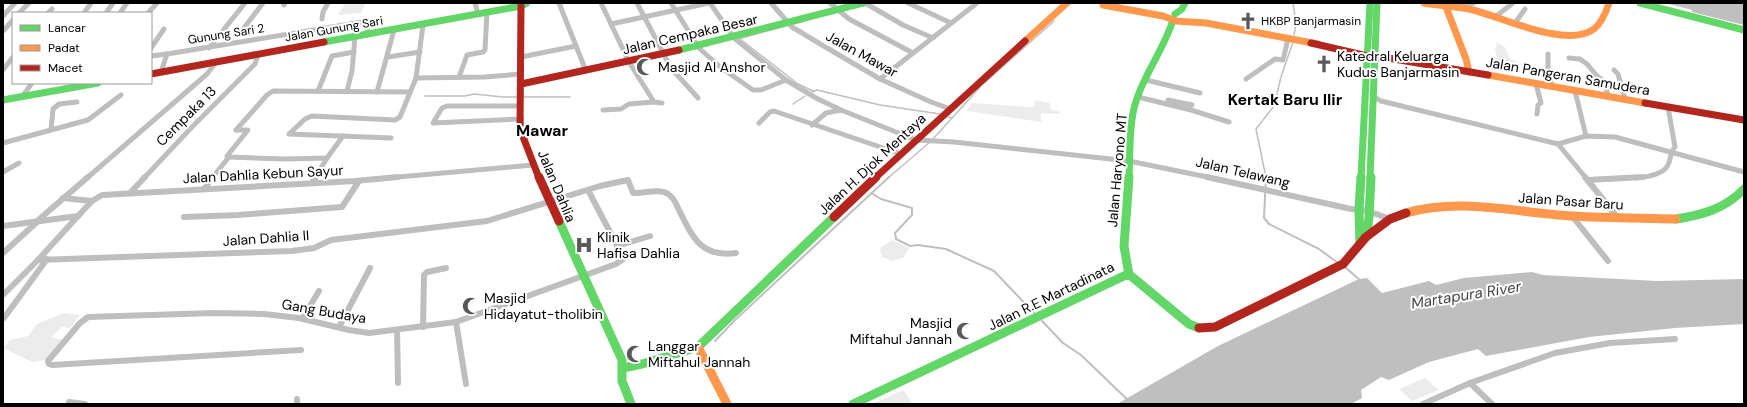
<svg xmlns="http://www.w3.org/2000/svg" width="1747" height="407" font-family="'DM Sans',sans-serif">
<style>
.green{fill:#ececec}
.water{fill:#bfbfbf}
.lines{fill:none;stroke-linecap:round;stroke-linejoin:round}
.stream-far1{stroke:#bfbfbf;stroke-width:1.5}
.stream{stroke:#bfbfbf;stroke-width:2}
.street-far1{stroke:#bebebe;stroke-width:5}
.street{stroke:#bebebe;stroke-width:6}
.fast-far1{stroke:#63d668;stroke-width:7}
.fast{stroke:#63d668;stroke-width:9}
.slow-far1{stroke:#ff974d;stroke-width:7}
.slow{stroke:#ff974d;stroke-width:9}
.jam-far1{stroke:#b3261e;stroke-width:7}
.jam{stroke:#b3261e;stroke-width:9}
.labels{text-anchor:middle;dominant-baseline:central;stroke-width:4;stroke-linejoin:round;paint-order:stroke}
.far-poi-label{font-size:12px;fill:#000;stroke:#fff;text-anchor:start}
.far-street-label{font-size:12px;fill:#000;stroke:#fff}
.street-label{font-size:14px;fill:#000;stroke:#fff}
.poi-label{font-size:14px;fill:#000;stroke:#fff;text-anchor:start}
.water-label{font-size:15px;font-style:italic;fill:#444;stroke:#fff}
.quarter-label{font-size:16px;font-weight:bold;fill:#000;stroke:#fff}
</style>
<rect width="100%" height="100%" fill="#fff"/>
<g class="green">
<polygon points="345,3 366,3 361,13 338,15"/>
<polygon points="1496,42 1505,47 1509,58 1522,64 1498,60 1495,50 1497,46"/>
<polygon points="1035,100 1050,103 1051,110 1059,111 1060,114 1041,113 1041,122 967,111 972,103 1029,107 1034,107"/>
<polygon points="893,240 909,248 903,258 892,261 882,257 880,251 881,247"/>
<polygon points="64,313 80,315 70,328 62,327 51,337 63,340 46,360 32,362 3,348 10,340 28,336 37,324"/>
<polygon points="1425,378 1439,390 1412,401 1399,389"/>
<polygon points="903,390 913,404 872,404"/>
</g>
<g class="water">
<polygon points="1665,3 1744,3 1744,25 1692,12 1692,10"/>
<polygon points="1532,272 1543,275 1657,281 1744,279 1744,324 1675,328 1589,337 1486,356 1478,349 1429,362 1389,380 1381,377 1361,390 1362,398 1351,404 1117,404 1218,346 1359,279 1367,278 1382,293 1429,281 1436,285 1464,278"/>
</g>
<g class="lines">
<g class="stream-far1">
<polyline points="1293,3 1296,24 1294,35"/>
<polyline points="738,39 805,21"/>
<polyline points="740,39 798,84 813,91"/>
<polyline points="812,92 817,90 880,105 940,114"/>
<polyline points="425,96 465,96 474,94 503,97 570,97"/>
<polyline points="793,104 805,96"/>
<polyline points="948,117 952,118"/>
<polyline points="523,118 524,129 528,138"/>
<polyline points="933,139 981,86 1054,21"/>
<polyline points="888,178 930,142"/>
<polyline points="1266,178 1256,129 1274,106 1281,77 1293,42"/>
</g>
<g class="stream">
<polyline points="1266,177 1264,218 1269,224 1319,249 1338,263"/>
<polyline points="871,193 881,199 912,208 912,215 895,233 896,239 910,246 918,245 946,249 994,271 1034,313"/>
<polyline points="1346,268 1360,280"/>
<polyline points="1042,321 1063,343 1081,355 1132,404"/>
<polyline points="715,341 735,320 889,177"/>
</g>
<g class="street-far1">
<polyline points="475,3 478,14"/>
<polyline points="559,3 586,71"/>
<polyline points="601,3 629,62 654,102 662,103"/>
<polyline points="637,3 671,68 698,98"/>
<polyline points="671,3 699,48 720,67 753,90 761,90 786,80"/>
<polyline points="710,3 734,38 786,80 816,98 841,110 916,140 954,142 1129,161 1212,178"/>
<polyline points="771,3 792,27 827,48 880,79 931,102 951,109"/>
<polyline points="830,3 849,19 913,53"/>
<polyline points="865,3 903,25 933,38"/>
<polyline points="908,3 951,23"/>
<polyline points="1454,3 1458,6 1464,6 1462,3"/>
<polyline points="284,5 285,3"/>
<polyline points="1464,5 1474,3"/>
<polyline points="19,13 29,3"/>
<polyline points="48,13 52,9"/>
<polyline points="84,13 91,3"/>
<polyline points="106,13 113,3"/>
<polyline points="120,13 127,3"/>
<polyline points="148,13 157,3"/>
<polyline points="3,16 15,3"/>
<polyline points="1495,17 1513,3"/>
<polyline points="322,19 323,12 328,3"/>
<polyline points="1515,23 1525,9"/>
<polyline points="611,24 709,3"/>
<polyline points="244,28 263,3"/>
<polyline points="3,31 13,20"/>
<polyline points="151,48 164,29"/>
<polyline points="209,48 245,3"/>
<polyline points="167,54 368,21 367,35"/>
<polyline points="1548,54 1548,69 1552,86"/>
<polyline points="151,56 167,54 161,72"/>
<polyline points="388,57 420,52"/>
<polyline points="521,57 576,46"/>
<polyline points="1569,58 1580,59 1587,64 1597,76 1604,81 1608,96"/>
<polyline points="3,70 13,57"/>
<polyline points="1614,70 1618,74 1625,99"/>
<polyline points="459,77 467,55 483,52 485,50 487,12"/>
<polyline points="416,78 485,77 521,74"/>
<polyline points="880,79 977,3"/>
<polyline points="1246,79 1275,59 1283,60 1288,39"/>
<polyline points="1146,80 1200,93"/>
<polyline points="1536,84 1541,103 1538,105 1537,114"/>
<polyline points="318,91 332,56 354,52"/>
<polyline points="347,91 352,71 355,37"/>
<polyline points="1575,91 1586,136"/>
<polyline points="377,92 394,30"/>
<polyline points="22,97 32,83"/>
<polyline points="1138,97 1191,110 1229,122"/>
<polyline points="1374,97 1381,101 1558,144 1586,136 1615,137 1744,172"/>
<polyline points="1168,100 1192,105"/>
<polyline points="603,110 621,109 629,104 654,102"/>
<polyline points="519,119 433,123 442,108 447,106 520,106"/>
<polyline points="759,123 770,112 774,111 901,154"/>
<polyline points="812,125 826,113 841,110"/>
<polyline points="51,130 53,109 59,104 77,102"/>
<polyline points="236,130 267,95 273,91 410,92"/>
<polyline points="391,138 289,134 305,119 312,116 395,120 400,117 416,78 423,25"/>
<polyline points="3,143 88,120 121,95"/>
<polyline points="1558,144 1586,178"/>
<polyline points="229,157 285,159 327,158 315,178"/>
<polyline points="327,158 343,136"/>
<polyline points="3,172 19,163"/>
<polyline points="87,178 207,74 216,62"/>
<polyline points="144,178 192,127 255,64 258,55"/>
<polyline points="212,178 229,157 227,156 248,130 236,130"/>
<polyline points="387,178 533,165"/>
<path d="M 1636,178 C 1646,177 1663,175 1668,165 C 1671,159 1670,152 1675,147 L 1668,107"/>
</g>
<g class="street">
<polyline points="1207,177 1351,209 1368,211 1390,219"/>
<polyline points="1585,177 1618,218"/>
<polyline points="1588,180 1643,177"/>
<polyline points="312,183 316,177"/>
<polyline points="204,189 213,177"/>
<polyline points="130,193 145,177"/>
<polyline points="63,198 92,201"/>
<path d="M 78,216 L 38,260 L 292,251 L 314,248 L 331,240 L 487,221 L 600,186 L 628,180 L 633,193 C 643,194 654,189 664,192 C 672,195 675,201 678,208 C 692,236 700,258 736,253"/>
<polyline points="1572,216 1608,261"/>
<polyline points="184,217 238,215 342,207 359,181"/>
<polyline points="36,222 88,177"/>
<polyline points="3,226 78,216 92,201 102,195 355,181 398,177"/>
<polyline points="617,246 650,236"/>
<polyline points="3,253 37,222"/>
<polyline points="3,295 38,260"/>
<polyline points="4,318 47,259"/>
<polyline points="302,319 319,291"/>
<polyline points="456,322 466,384"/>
<polyline points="339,327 370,268"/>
<polyline points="423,327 424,275 427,272 446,268"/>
<polyline points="397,330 398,383"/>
<polyline points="301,350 52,365 49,364 48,361 80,323 88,317 214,313 264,314 299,318 349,330 369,333 456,322 616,264 622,260 623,257 588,190"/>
<polyline points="1470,383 1492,404"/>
<polyline points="297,399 297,404"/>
<polyline points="69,402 85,404"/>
<polyline points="1423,404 1470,383 1555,353 1610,343 1675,339"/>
</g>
<g class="fast-far1">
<polyline points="1640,3 1744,30"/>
<polyline points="1175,14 1182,9 1185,3"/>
<polyline points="324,42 521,6 527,3"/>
<polyline points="679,50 863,3"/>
<polyline points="3,100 98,83"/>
<path d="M 1129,178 C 1130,157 1129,134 1133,113 C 1139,81 1163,52 1173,20"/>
<polyline points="1361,178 1370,3"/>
<polyline points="1370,178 1377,3"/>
</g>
<g class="fast">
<polyline points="1129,177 1124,246 1129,275"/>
<path d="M 1676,219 C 1702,215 1725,209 1744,189"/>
<polyline points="559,221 622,360 622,381 631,404"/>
<polyline points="1366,237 1369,218 1371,177"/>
<polyline points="1360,244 1359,209 1361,177"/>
<polyline points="698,347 834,217"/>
<polyline points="623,368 642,364 698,347"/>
<polyline points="853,404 1126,275 1131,276 1189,324 1199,328"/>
</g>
<g class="slow-far1">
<path d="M 1424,3 C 1440,6 1457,6 1473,10 C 1502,17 1566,49 1594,29 C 1602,23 1606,12 1609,3"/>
<polyline points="1103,5 1163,16 1176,21 1206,23 1318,44"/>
<polyline points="1446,7 1466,59 1469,72"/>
<polyline points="1025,41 1067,3"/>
<polyline points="1488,75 1645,103"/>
</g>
<g class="slow">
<path d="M 1406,213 C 1461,197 1517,213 1572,216 C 1607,218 1642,218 1676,219"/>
<polyline points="698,347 727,404"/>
</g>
<g class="jam-far1">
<polyline points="521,6 520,129 539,178"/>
<polyline points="1311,43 1376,58 1388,58 1488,75"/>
<polyline points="151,74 324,42"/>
<polyline points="521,84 679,50"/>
<polyline points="1645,103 1744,120"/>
<polyline points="875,178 1025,41"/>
</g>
<g class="jam">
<polyline points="539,177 559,221"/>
<polyline points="834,217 876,177"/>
<polyline points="1199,328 1215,327 1343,264 1366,237 1390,219 1406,213"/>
</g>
</g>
<defs>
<g id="church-bare" transform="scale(1.38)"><path d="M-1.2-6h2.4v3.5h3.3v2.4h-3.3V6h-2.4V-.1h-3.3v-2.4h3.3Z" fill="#595959" stroke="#fff" stroke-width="2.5" paint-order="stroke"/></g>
<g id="mosque-bare" transform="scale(1.38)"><path d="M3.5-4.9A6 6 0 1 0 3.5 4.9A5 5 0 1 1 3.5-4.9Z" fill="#595959" stroke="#fff" stroke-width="2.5" paint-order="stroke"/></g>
<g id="hospital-bare" transform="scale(1.38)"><path d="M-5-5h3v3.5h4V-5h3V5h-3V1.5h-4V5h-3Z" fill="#595959" stroke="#fff" stroke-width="2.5" paint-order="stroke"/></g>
</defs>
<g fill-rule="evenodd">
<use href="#church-bare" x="1248" y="21"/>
<use href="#church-bare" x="1324" y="64"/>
<use href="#mosque-bare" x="645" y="67"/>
<use href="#hospital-bare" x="584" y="245"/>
<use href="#mosque-bare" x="471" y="306"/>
<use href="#mosque-bare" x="965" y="331"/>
<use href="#mosque-bare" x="635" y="354"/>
</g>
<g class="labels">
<g class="far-poi-label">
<text x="1261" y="21">HKBP Banjarmasin</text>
</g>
<g class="far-street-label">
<text transform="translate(334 29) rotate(-10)">Jalan Gunung Sari</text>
<text transform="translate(226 34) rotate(-9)">Gunung Sari 2</text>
</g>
<g class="street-label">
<text transform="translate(690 34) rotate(-13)">Jalan Cempaka Besar</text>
<text transform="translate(862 54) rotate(29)">Jalan Mawar</text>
<text transform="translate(1568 76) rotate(10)">Jalan Pangeran Samudera</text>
<text transform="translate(186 116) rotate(-45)">Cempaka 13</text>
<text transform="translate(872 164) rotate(-43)">Jalan H. Djok Mentaya</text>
<text transform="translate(1117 170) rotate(-85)">Jalan Haryono MT</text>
<text transform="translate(1243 172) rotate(13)">Jalan Telawang</text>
<text transform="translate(263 174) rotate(-3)">Jalan Dahlia Kebun Sayur</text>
<text transform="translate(557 186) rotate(67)">Jalan Dahlia</text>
<text transform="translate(1571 201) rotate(4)">Jalan Pasar Baru</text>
<text transform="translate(266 238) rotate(-4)">Jalan Dahlia II</text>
<text transform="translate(1051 296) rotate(-26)">Jalan R.E Martadinata</text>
<text transform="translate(324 311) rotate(10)">Gang Budaya</text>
</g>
<g class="poi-label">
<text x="1337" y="56">Katedral Keluarga<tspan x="1337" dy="16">Kudus Banjarmasin</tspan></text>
<text x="658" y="67">Masjid Al Anshor</text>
<text x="597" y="237">Klinik<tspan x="597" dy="16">Hafisa Dahlia</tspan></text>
<text x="484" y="298">Masjid<tspan x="484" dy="16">Hidayatut-tholibin</tspan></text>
<text x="952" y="323" text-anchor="end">Masjid<tspan x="952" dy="16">Miftahul Jannah</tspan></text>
<text x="648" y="346">Langgar<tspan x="648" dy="16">Miftahul Jannah</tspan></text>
</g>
<g class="water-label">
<text transform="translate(1466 295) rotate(-9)">Martapura River</text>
</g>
<g class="quarter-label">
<text x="1285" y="99">Kertak Baru Ilir</text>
<text x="542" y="130">Mawar</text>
</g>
</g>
<rect width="1747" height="407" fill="none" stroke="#000000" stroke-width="8"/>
<rect x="12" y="12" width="140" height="72" fill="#ffffff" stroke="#999999"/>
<rect x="20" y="25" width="20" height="6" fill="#63d668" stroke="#999999"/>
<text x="48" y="32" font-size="12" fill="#000000">Lancar</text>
<rect x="20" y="45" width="20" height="6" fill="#ff974d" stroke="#999999"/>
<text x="48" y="52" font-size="12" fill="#000000">Padat</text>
<rect x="20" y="65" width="20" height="6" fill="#b3261e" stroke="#999999"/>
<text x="48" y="72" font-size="12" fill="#000000">Macet</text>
</svg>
